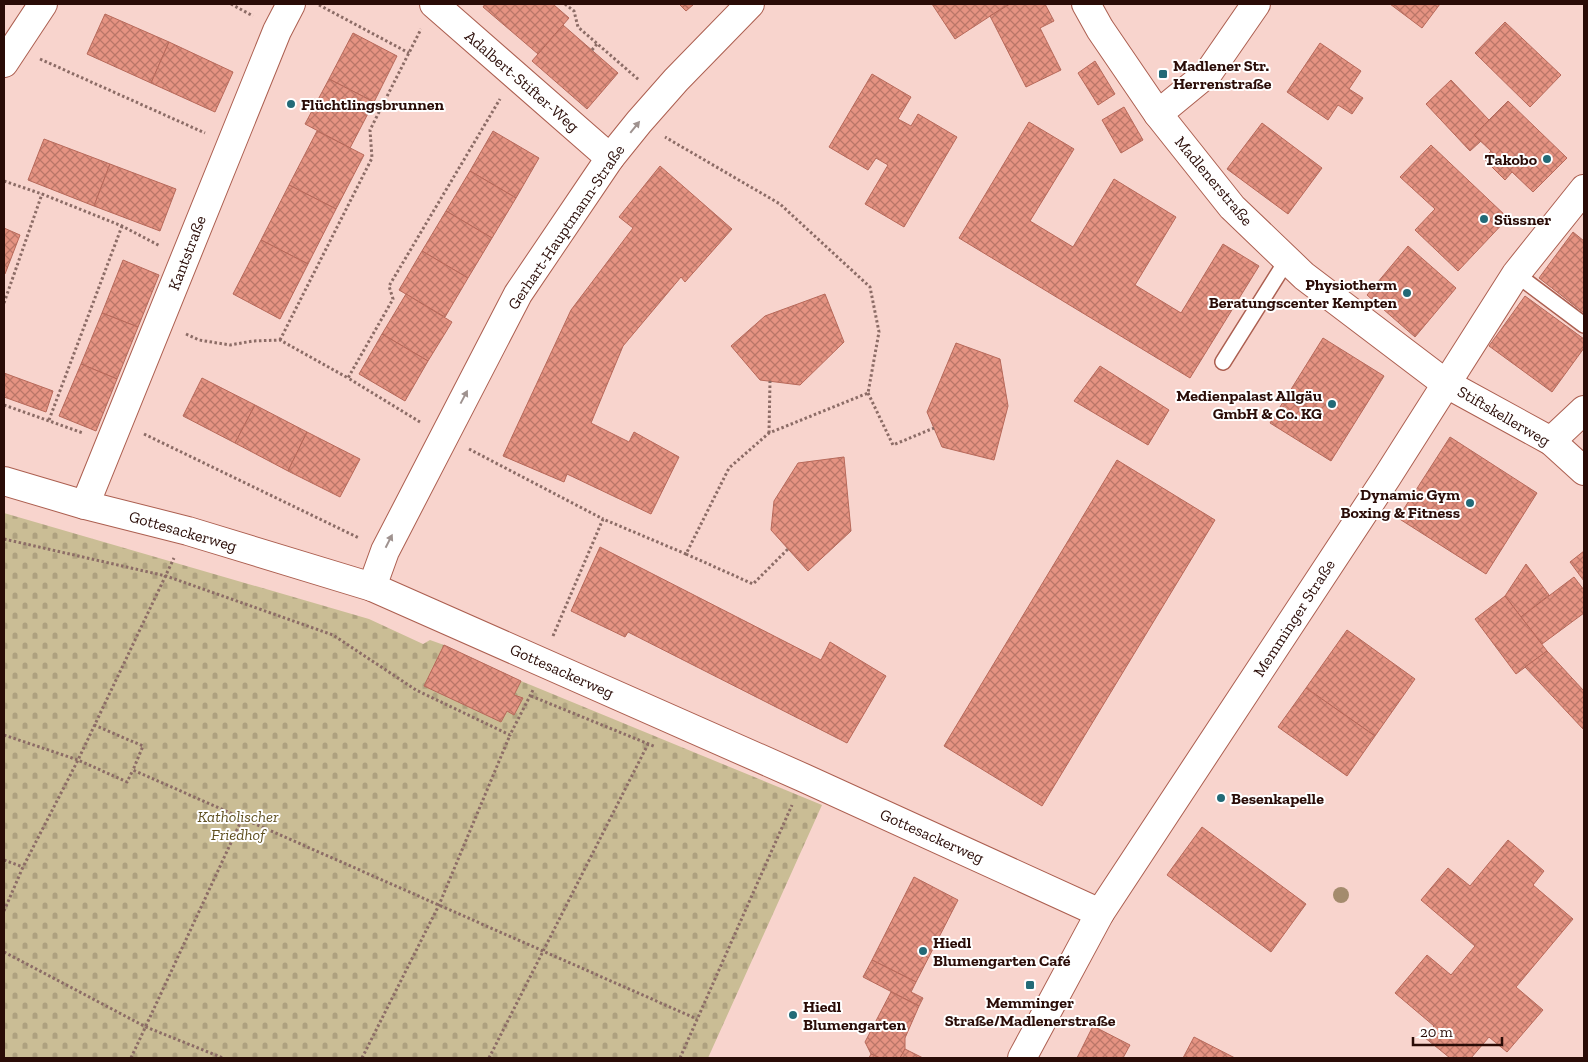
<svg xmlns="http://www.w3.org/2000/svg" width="1588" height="1062" font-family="'Zilla Slab',serif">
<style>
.cemetery{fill:url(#cemetery-stones)}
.building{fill:url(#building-cross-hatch);stroke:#b7695a}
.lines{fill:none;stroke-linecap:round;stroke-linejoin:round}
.lane-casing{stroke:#ac5f50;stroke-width:18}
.street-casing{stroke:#ac5f50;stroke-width:30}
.secondary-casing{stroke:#ac5f50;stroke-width:30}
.path{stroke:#8c6c66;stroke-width:3;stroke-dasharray:2.5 2.5;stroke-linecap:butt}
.lane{stroke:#fff;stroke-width:15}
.street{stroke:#fff;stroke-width:28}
.secondary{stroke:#fff;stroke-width:28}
.tree{fill:#a48b6d}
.oneway{fill:#9f928f}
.poi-dot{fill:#226a77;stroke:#fff;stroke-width:2}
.labels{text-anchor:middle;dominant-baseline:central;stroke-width:4;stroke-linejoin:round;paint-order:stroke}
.poi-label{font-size:16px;font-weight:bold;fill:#2a0c07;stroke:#fff;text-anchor:start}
.street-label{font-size:16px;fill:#2a0c07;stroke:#fff}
.park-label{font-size:16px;font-style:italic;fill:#5f4f1f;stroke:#fff}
</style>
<defs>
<pattern id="cemetery-stones" width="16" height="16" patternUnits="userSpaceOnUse" patternTransform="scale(1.25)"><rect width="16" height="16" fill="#cabd95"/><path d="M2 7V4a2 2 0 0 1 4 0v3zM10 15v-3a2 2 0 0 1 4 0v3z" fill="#aea17f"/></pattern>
<pattern id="building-cross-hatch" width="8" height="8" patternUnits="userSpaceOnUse" patternTransform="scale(1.25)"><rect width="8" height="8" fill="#e59382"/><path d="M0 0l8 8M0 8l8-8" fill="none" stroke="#ba7668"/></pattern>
</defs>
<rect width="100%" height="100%" fill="#f8d4cd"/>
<polygon class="cemetery" points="4,513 369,619 423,644 430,640 444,645 521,681 822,805 708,1058 4,1058"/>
<g class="building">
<polygon points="485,4 553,4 569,18 538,54 483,7"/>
<polygon points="679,4 694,4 686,11"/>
<polygon points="932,4 1007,4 1007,5 955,39"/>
<polygon points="1010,4 1045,4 1054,21 1040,28 1061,70 1026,87 990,16"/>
<polygon points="1390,4 1440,4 1422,28"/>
<polygon points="105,14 169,42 151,83 87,54"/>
<polygon points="1505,22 1561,75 1530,107 1475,53"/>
<polygon points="563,25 618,73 587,109 532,61"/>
<polygon points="353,33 397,56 374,102 329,79"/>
<polygon points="169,42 233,72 215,112 151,83"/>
<polygon points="1320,43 1361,71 1349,89 1363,98 1352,114 1338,105 1328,120 1287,92"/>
<polygon points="1095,61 1115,94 1098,105 1078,73"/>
<polygon points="872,74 911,97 898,119 911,126 918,114 957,137 904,227 865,204 888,165 876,158 868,170 829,147"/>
<polygon points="329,79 374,102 350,148 305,124"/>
<polygon points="1451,80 1489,120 1474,135 1481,141 1470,151 1426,104"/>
<polygon points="1508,101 1567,158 1533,192 1512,172 1505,180 1484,159 1491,151 1474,135"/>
<polygon points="1124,107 1143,140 1121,153 1102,120"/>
<polygon points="1029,122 1074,149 1030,221 1073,247 1114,179 1176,217 1135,285 1181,313 1223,244 1259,266 1190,378 959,238"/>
<polygon points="1262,123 1322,168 1288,214 1227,169"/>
<polygon points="317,131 364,155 336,209 289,185"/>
<polygon points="493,131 539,158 516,198 470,171"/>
<polygon points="44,139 110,164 94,206 28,180"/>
<polygon points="1431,145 1508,218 1458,271 1415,230 1435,209 1400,177"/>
<polygon points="110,164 176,189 160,231 94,206"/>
<polygon points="660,166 732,229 685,282 681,277 623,346 591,423 629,442 634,432 679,457 651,514 567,474 564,482 503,456 571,310 633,228 619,217"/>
<polygon points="470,171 516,198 492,238 446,211"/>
<polygon points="289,185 336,209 308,264 261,240"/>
<polygon points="446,211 492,238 468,278 422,251"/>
<polygon points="4,228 20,235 5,274 4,273"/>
<polygon points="1573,232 1584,241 1584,313 1539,278"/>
<polygon points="261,240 308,264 280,319 233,294"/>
<polygon points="1408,246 1456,288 1415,337 1367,295"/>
<polygon points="422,251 468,278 445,317 399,290"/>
<polygon points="123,260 159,275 138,327 102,313"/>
<polygon points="406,294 452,322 428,361 382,334"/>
<polygon points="825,294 844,342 800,385 760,380 731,346 765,316"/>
<polygon points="1525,296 1584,339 1584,348 1552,392 1489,346"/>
<polygon points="102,313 138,327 117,379 81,364"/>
<polygon points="382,334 428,361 405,401 359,374"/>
<polygon points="1323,338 1384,376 1331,461 1270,423"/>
<polygon points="956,343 1000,359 1008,406 994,460 942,447 927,412"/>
<polygon points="81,364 117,379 96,431 59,416"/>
<polygon points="1100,366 1169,410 1148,445 1074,401"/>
<polygon points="4,373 53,391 46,412 4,397"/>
<polygon points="202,378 255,405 235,443 183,416"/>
<polygon points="255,405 307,432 288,471 235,443"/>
<polygon points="307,432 360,459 340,497 288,471"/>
<polygon points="1450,437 1537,493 1486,574 1398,518"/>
<polygon points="844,457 851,531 808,571 771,530 774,501 798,463"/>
<polygon points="1117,460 1215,520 1042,806 944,746"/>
<polygon points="600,547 821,660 830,642 886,676 847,743 628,632 625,637 571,611"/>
<polygon points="1584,551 1584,581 1570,562"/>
<polygon points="1526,564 1549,595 1521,617 1505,596"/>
<polygon points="1574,577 1584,590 1584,613 1542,644 1521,617"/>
<polygon points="1505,596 1547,651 1516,674 1475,619"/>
<polygon points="1347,630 1415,679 1375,736 1306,688"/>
<polygon points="444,645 521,681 514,695 523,698 514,715 507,711 501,722 424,686"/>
<polygon points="1547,651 1584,691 1584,730 1525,667"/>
<polygon points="1306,688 1375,736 1347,776 1278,727"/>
<polygon points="1202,827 1306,904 1271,952 1167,875"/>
<polygon points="1508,840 1544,871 1533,885 1573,919 1516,987 1543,1010 1507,1052 1489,1037 1471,1058 1450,1058 1424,1037 1434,1026 1395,993 1427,955 1451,975 1475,946 1421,900 1448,868 1470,886"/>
<polygon points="914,877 958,900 916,982 872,960"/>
<polygon points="872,960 916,982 911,992 923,998 919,1006 863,977"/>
<polygon points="891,992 919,1006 905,1038 905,1049 900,1058 880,1058 871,1054 865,1042"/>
<polygon points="1093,1026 1130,1045 1123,1058 1077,1058"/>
<polygon points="1194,1037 1235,1058 1183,1058"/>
<polygon points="905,1049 923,1058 900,1058"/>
<polygon points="871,1054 880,1058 869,1058"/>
</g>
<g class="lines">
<g class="lane-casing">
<g id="lane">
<polyline points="1516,274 1584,325"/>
<polyline points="1223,362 1287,260"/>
</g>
</g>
<g class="street-casing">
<g id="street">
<polyline points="434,4 610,158"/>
<polyline points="1086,4 1100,29 1158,114 1232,207 1304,276 1445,383 1551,441 1584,471"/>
<polyline points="1158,114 1209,72 1256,4"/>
<polyline points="1551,441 1584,410"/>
<polyline points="4,481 85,505 188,531 372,587 804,778 1100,913"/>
<polyline points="85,505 277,31 291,4"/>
<polyline points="372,587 385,551 518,294 610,158 639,122 676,80 750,4"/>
</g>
</g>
<g class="secondary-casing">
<g id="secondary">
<polyline points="4,63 43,4"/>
<polyline points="1022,1058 1100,913 1387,477 1516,274 1584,189"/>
</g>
</g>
<g class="path">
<polyline points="231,4 253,16"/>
<polyline points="565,4 574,11 578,27 639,80"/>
<polyline points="319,5 409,53"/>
<polyline points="592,50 597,44"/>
<polyline points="40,59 205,133"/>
<polyline points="4,181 42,194 122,226 160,246"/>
<polyline points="4,303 42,194"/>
<polyline points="186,334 199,340 230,345 253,341 280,340 348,378"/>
<polyline points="280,340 372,158 370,130 421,29"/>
<polyline points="868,393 893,445 934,428"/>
<polyline points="4,405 83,433"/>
<polyline points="49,420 122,226"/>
<polyline points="420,422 348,378 393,299 389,286 500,99"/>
<polyline points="769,433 770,381"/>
<polyline points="144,434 359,538"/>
<polyline points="469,449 603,519"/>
<polyline points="4,539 166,576 333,635 416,690 510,735 534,688"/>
<polyline points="686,554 753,584 788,549"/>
<polyline points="553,636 603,519 686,554 729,468 769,433 868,393 879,332 870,287 780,204 665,137"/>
<polyline points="531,696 656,747"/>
<polyline points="94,725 143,746 133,770 697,1019"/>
<polyline points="4,735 78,760 127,782 133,770"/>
<polyline points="4,860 23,867"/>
<polyline points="4,911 23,867 78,760 174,558"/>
<polyline points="4,952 146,1027 223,1058"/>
<polyline points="131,1058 242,819"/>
<polyline points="362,1058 439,905 510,735"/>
<polyline points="489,1058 648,744"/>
<polyline points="680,1058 792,805"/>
</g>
<use href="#lane" class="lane"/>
<use href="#street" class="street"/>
<use href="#secondary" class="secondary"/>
</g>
<circle class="tree" cx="1341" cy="895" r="8"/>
<defs><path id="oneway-solid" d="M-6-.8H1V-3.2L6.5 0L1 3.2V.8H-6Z" transform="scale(1.25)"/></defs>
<g class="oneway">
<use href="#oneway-solid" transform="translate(635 127) rotate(-51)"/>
<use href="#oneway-solid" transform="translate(464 397) rotate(-62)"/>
<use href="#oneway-solid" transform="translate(389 541) rotate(-63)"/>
</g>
<g class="poi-dot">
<rect x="1158" y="69" width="10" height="10" rx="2.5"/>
<circle cx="291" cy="104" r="5"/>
<circle cx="1547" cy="159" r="5"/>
<circle cx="1484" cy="219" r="5"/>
<circle cx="1407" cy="293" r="5"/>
<circle cx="1332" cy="404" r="5"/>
<circle cx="1470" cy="503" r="5"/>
<circle cx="1221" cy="798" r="5"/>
<circle cx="923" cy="951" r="5"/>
<rect x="1025" y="980" width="10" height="10" rx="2.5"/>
<circle cx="793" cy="1015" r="5"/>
</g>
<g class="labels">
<g class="poi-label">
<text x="1173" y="65">Madlener Str.<tspan x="1173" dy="18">Herrenstraße</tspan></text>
<text x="301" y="104">Flüchtlingsbrunnen</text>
<text x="1537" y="159" text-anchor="end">Takobo</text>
<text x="1494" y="219">Süssner</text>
<text x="1397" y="284" text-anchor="end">Physiotherm<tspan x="1397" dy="18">Beratungscenter Kempten</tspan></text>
<text x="1322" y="395" text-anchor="end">Medienpalast Allgäu<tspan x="1322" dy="18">GmbH &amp; Co. KG</tspan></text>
<text x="1460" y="494" text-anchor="end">Dynamic Gym<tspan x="1460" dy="18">Boxing &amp; Fitness</tspan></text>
<text x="1231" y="798">Besenkapelle</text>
<text x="933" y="942">Hiedl<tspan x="933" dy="18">Blumengarten Café</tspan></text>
<text x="1030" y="1002" text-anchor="middle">Memminger<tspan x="1030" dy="18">Straße/Madlenerstraße</tspan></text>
<text x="803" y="1006">Hiedl<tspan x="803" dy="18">Blumengarten</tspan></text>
</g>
<g class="street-label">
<text transform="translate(522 81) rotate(41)">Adalbert-Stifter-Weg</text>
<text transform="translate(1214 181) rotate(50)">Madlenerstraße</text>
<text transform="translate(566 227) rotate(-56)">Gerhart-Hauptmann-Straße</text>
<text transform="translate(187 253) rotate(-69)">Kantstraße</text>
<text transform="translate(1504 416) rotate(30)">Stiftskellerweg</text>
<text transform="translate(183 531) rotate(16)">Gottesackerweg</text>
<text transform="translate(1294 618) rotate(-57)">Memminger Straße</text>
<text transform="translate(562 671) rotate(24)">Gottesackerweg</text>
<text transform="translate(932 836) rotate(24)">Gottesackerweg</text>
</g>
<g class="park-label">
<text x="238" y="816">Katholischer<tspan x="238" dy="18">Friedhof</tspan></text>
</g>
</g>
<rect width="1588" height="1062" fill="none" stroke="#2a0c07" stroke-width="10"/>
<path d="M1413 1037v8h89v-8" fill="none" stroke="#2a0c07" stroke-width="2.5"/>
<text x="1420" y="1037" font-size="15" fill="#2a0c07" stroke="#ffffff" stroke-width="4" paint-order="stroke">20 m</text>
</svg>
